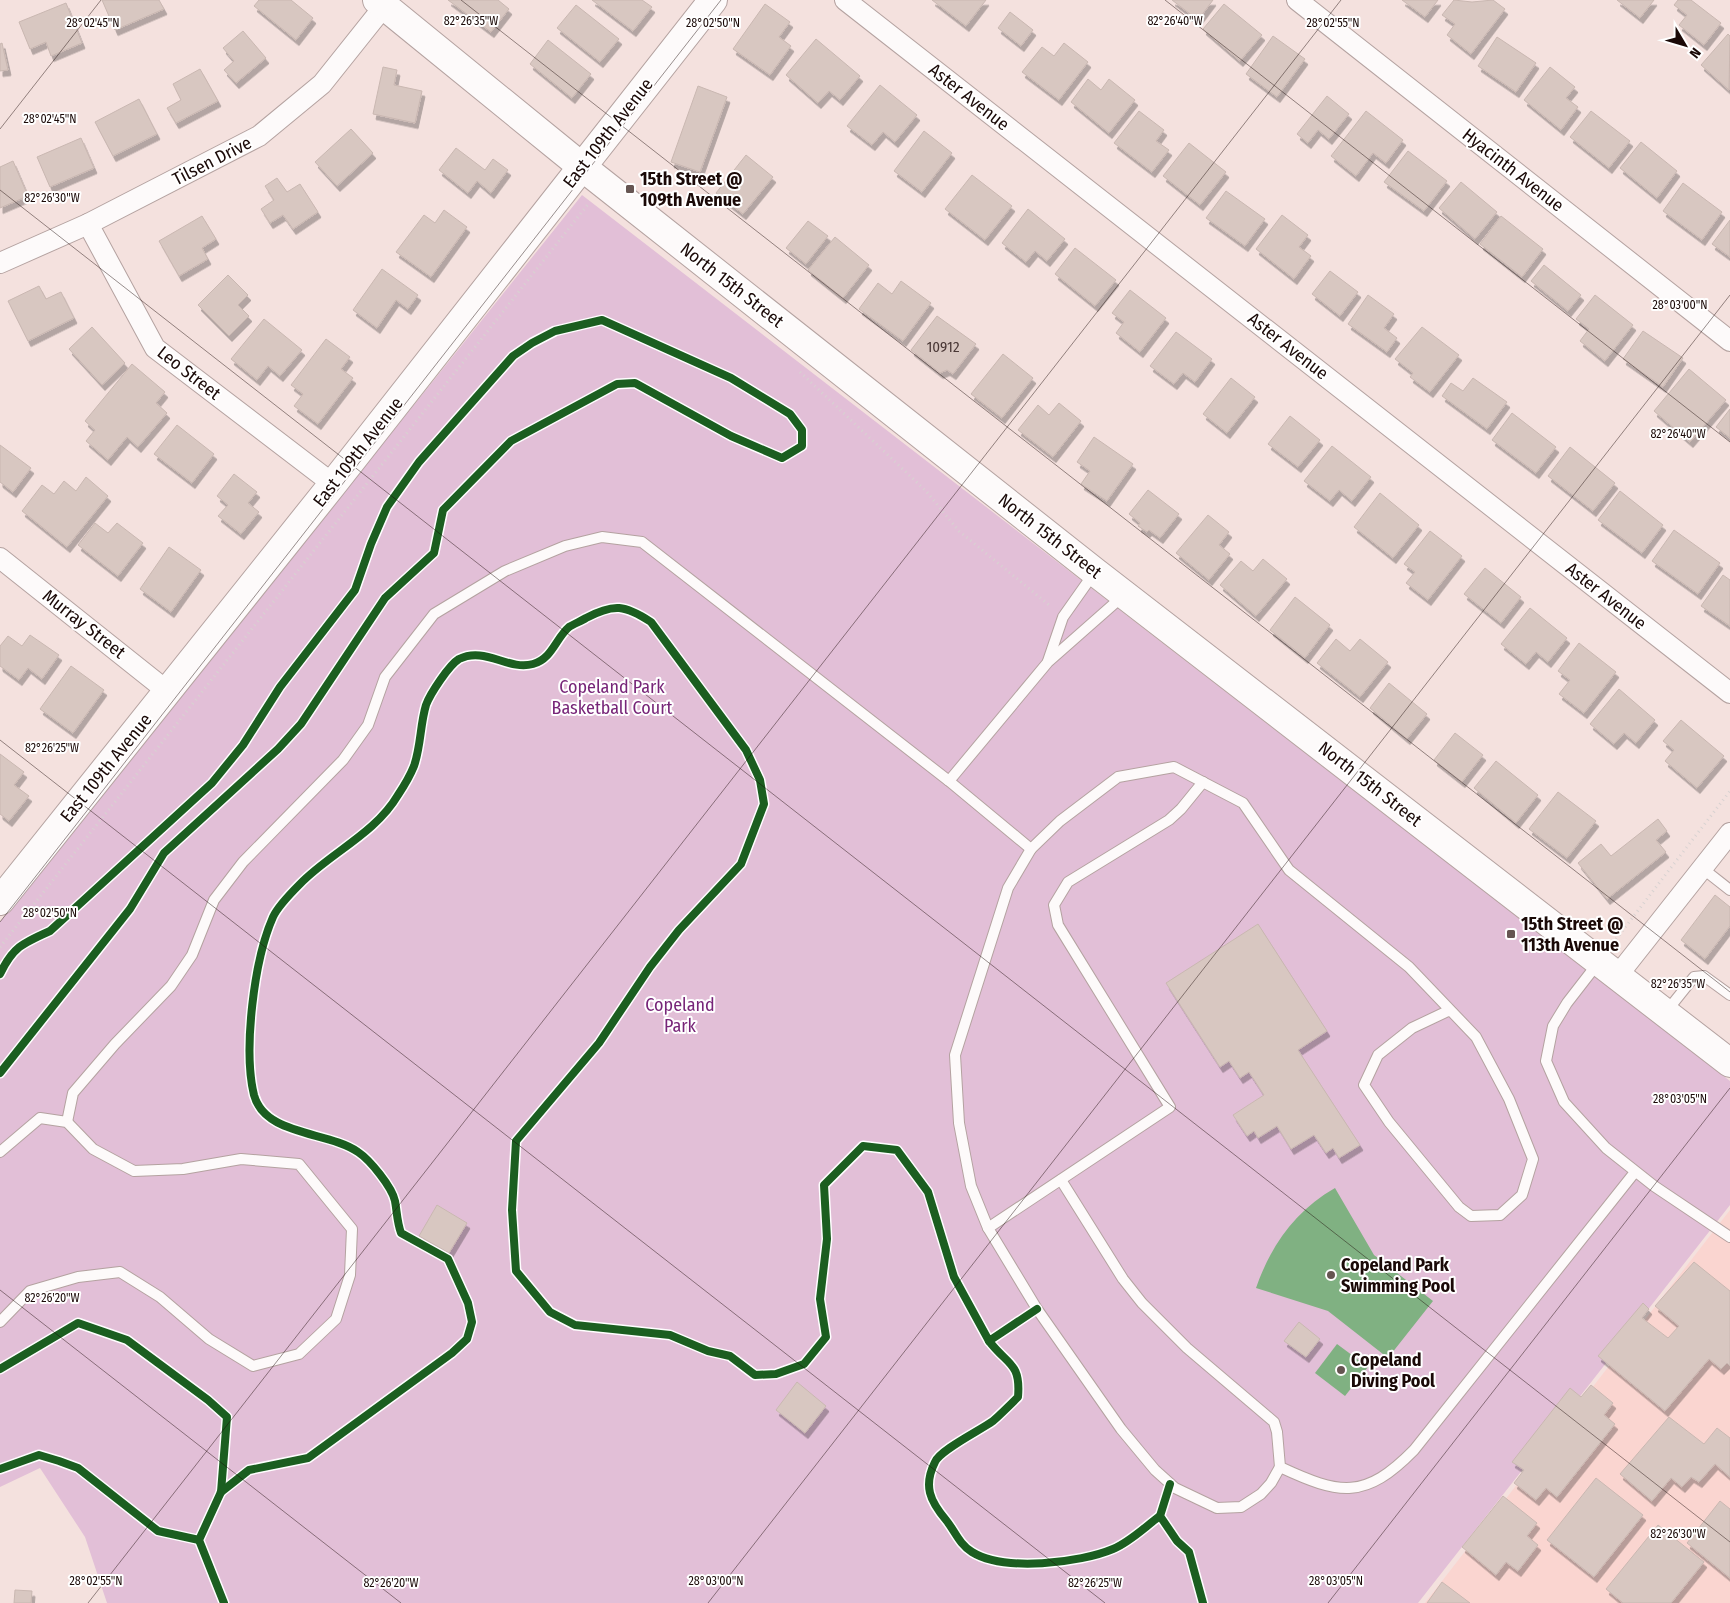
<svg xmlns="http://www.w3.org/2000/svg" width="1730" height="1603" font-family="'Fira Sans Condensed',sans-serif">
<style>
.built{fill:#fad5d0}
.green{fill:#e2bfd7}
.water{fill:#80b182}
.building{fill:#d8c7c1;stroke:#c9b7b1;filter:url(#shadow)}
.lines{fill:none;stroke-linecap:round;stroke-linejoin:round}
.lane-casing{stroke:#b4a2a0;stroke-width:12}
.street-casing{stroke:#b4a2a0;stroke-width:22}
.secondary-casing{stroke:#b4a2a0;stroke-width:30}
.path{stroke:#d8d2d1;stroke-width:3;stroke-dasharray:1 4;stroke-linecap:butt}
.lane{stroke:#fdfafa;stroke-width:10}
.street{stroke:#fdfafa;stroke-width:20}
.secondary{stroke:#fdfafa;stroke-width:28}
.cycleway-casing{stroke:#fff;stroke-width:11}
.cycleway{stroke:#1b5e20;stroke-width:8}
.ticks{fill:none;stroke:#1a0907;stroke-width:1;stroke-opacity:0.45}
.poi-dot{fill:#665552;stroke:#fff;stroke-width:2}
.labels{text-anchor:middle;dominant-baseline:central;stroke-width:4;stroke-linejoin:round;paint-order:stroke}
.number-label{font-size:15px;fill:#4a3836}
.street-label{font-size:18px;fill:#1a0907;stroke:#fff}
.poi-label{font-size:18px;font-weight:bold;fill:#1a0907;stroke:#fff;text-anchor:start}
.park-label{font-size:18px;fill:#772578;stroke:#fff}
.ticks-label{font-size:12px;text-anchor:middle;fill:#1a0907;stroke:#fff;stroke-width:4;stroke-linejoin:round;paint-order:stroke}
</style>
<defs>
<filter id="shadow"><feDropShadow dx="3" dy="5.5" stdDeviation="0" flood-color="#0004"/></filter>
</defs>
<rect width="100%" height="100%" fill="#f4e1de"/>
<polygon class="built" points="1730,1210 1730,1603 1425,1603"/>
<polygon class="green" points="582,195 1730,1081 1730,1205 1418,1603 107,1603 85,1537 40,1468 0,1487 0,922"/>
<g class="water">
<path d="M 1335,1188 L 1374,1255 L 1433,1301 L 1388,1358 L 1328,1311 L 1256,1288 C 1271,1245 1295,1211 1335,1188 Z"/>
<polygon points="1337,1344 1368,1367 1345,1396 1315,1373"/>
</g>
<g class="building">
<polygon points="102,0 159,0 164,9 115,30"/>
<polygon points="259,0 291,0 313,18 296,40 254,6"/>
<polygon points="448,0 498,0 509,9 491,32"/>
<polygon points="592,0 642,0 652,7 633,31"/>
<polygon points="932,0 986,0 966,26"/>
<polygon points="1172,0 1213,0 1198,20"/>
<polygon points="1402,0 1438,0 1425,17"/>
<polygon points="1454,0 1472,2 1493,0 1505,9 1471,54 1447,35 1455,24 1442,15"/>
<polygon points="1617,0 1654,0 1640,18"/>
<polygon points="1678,0 1691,0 1721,23 1704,45 1679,25 1687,15 1674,5"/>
<polygon points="66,3 82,43 51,56 46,42 30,49 19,22"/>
<polygon points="765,4 790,22 779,37 791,46 770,75 733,49"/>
<polygon points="1224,4 1262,35 1240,61 1203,29"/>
<polygon points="576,5 619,39 600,62 557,28"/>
<polygon points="1010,12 1033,30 1021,46 998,28"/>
<polygon points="243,31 266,58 236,83 224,70 234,61 223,48"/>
<polygon points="1728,34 1730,36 1729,90 1701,65"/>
<polygon points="1273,36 1305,59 1277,97 1246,74"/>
<polygon points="1497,37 1536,63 1516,92 1478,66"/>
<polygon points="816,39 860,76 840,100 829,91 818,103 786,75"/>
<polygon points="548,40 591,74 572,98 530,64"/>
<polygon points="2,43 8,70 0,71 0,44"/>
<polygon points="1064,43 1088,62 1059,100 1022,72 1042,47 1054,56"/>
<polygon points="383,67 397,70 394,85 422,91 415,123 373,114"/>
<polygon points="1550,67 1575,87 1566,98 1578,107 1561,130 1524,100"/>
<polygon points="200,69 218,101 176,123 167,108 181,100 173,84"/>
<polygon points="1088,79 1101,90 1109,79 1135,100 1109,133 1071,102"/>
<polygon points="880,85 917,115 895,142 883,132 872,145 847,126"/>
<polygon points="698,86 727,97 700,172 671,162"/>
<polygon points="1327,96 1349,114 1329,139 1318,130 1308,143 1297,134"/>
<polygon points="139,99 157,134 113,156 95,122"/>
<polygon points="1139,111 1164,130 1156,141 1169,150 1152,172 1114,143"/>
<polygon points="1366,111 1403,140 1386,163 1373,153 1356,176 1331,156"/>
<polygon points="1591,111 1630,141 1609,168 1570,137"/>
<polygon points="351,129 373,153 337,186 315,162"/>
<polygon points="924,131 952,153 922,192 894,171"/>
<polygon points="81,138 94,168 50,187 37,157"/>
<polygon points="1641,142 1677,171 1657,198 1620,168"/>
<polygon points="1189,143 1226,172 1200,205 1163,176"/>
<polygon points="456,148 485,170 493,159 508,170 491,193 477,181 468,193 439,170"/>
<polygon points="1408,151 1447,181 1424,211 1384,182"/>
<polygon points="746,155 773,177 743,214 716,193"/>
<polygon points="13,161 28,196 0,208 0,167"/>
<polygon points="972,175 1012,206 985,240 945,209"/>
<polygon points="277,178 287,192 300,184 318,212 293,229 283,215 270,223 261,209 274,200 265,186"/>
<polygon points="1461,182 1497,212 1475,239 1439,208"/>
<polygon points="1683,183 1722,212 1702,240 1663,211"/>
<polygon points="1226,191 1265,219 1245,246 1206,218"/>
<polygon points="1028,209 1065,239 1047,261 1035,251 1026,262 1002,243"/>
<polygon points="444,210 467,227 431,277 396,252 424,215 435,223"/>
<polygon points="1282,215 1308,235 1299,247 1311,256 1294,279 1256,249"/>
<polygon points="202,216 216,239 202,248 208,259 179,276 159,241"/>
<polygon points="1501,216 1543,249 1522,277 1480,244"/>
<polygon points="1730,220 1730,257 1712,244"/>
<polygon points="808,221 828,236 806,264 786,248"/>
<polygon points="835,237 869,265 843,298 808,270"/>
<polygon points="1075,248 1116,280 1095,306 1055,274"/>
<polygon points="1544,265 1581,295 1568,311 1531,281"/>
<polygon points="382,269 418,295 408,309 396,300 377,328 353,310"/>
<polygon points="1330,271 1358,292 1340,316 1312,294"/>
<polygon points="228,275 248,295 238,305 249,316 229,336 198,305"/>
<polygon points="901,281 931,303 903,341 859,309 878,283 892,294"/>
<polygon points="39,286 46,299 61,292 74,318 28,341 8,301"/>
<polygon points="1130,290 1166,318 1140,352 1116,333 1124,322 1112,313"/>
<polygon points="1368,295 1394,314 1384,328 1397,338 1387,352 1348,324"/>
<polygon points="1595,295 1633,325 1605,361 1580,341 1589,329 1576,319"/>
<polygon points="937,316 976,344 953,374 947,370 940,373 911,350"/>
<polygon points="264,319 302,350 280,376 268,366 257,380 231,359"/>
<polygon points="92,327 125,363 102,385 69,349"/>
<polygon points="1422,327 1459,355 1430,392 1410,377 1413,373 1395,359"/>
<polygon points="1643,331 1683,358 1663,387 1623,359"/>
<polygon points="1176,332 1212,359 1195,382 1183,373 1174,384 1150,366"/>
<polygon points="326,339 350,357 341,369 353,378 318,424 294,406 303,394 291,385"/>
<polygon points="1003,354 1033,378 1002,418 971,394"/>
<polygon points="132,364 165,392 156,403 167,413 138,447 127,437 108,460 86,441 95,430 85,421"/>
<polygon points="1689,369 1726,400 1690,442 1654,411"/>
<polygon points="1231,378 1255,397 1227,433 1203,414"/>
<polygon points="1473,378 1507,402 1487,429 1442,396 1451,383 1463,391"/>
<polygon points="1059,403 1081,421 1053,457 1018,430 1038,405 1049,415"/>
<polygon points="1730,409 1730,438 1716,427"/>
<polygon points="1512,413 1556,447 1536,473 1492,440"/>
<polygon points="1290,416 1320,440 1298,467 1268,444"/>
<polygon points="177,425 214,454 192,483 154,454"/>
<polygon points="1094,437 1133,464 1107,501 1081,484 1090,471 1077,462"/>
<polygon points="0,445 31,468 13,492 0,482"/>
<polygon points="1332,446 1371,477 1352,501 1339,490 1330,501 1304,481"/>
<polygon points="1570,447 1615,483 1593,511 1548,476"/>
<polygon points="234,474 257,492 248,503 259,512 241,534 218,516 228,505 217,496"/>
<polygon points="86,477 108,496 67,547 22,511 42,485 54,494 64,481 76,491"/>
<polygon points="1148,490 1179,514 1160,538 1149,530 1147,532 1138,526 1140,523 1129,514"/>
<polygon points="1620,491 1663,525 1642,553 1598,520"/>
<polygon points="1380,493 1419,525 1393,558 1354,527"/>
<polygon points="1208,515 1229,532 1219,545 1230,554 1209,580 1176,553"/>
<polygon points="95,523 108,533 117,523 143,543 118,576 78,545"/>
<polygon points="1674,530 1720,563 1698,594 1652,561"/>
<polygon points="1430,531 1462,556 1428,600 1406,583 1415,572 1404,564"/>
<polygon points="169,547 201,570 171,612 140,589"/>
<polygon points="1263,559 1287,579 1256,616 1220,585 1241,561 1253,571"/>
<polygon points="1485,568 1521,597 1501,623 1464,594"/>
<polygon points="1723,575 1730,580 1730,626 1701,606"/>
<polygon points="1295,597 1330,625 1305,658 1270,630"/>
<polygon points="1530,608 1567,638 1548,662 1536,652 1526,664 1501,644"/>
<polygon points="30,635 59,655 42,679 28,668 19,680 0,666 0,646 8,636 22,646"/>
<polygon points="1336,639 1350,651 1360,639 1388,662 1360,697 1317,663"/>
<polygon points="1579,643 1616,672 1584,713 1559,694 1570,680 1558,671"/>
<polygon points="71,666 104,690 73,733 40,709"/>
<polygon points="1389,683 1427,714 1407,739 1370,708"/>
<polygon points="1619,689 1655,720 1636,743 1624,733 1614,744 1590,724"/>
<polygon points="1681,720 1724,756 1697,788 1665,761 1674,750 1663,741"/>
<polygon points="1455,733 1483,755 1462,782 1434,760"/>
<polygon points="0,754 24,772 14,785 29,796 9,821 0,814"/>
<polygon points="1496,761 1538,795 1516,823 1474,788"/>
<polygon points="1558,792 1596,821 1567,858 1529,829"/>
<polygon points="1658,819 1667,831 1656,840 1666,852 1607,899 1578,863 1601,844 1611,856"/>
<polygon points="1715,895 1730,907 1730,926 1705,959 1681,940"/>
<polygon points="1258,924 1327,1031 1298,1050 1360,1145 1339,1158 1333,1148 1326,1153 1314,1135 1291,1149 1277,1126 1258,1138 1254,1131 1247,1136 1233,1115 1264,1095 1249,1072 1240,1078 1229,1061 1220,1067 1166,983"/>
<polygon points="437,1205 467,1223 449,1253 419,1236"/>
<polygon points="1694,1262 1730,1291 1730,1366 1727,1363 1721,1369 1709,1359 1665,1411 1598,1356 1643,1303 1649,1309 1642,1318 1668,1338 1679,1326 1655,1306"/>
<polygon points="1299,1322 1320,1339 1306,1357 1284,1341"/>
<polygon points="797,1382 826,1406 805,1433 776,1410"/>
<polygon points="1591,1385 1613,1403 1604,1415 1615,1424 1557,1497 1546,1488 1536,1500 1514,1483 1524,1470 1512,1462 1570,1388 1581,1397"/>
<polygon points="1669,1417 1704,1444 1717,1428 1730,1438 1730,1477 1715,1464 1699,1482 1691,1477 1682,1487 1671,1478 1652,1501 1620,1474"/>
<polygon points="1596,1478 1643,1515 1594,1577 1547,1540"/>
<polygon points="1503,1496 1537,1523 1527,1536 1538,1545 1518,1571 1506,1562 1496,1575 1462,1547"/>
<polygon points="1720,1501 1730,1509 1730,1578 1687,1543"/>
<polygon points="1658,1525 1704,1562 1671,1603 1623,1603 1606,1589"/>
<polygon points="1442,1582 1470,1603 1427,1603"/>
<polygon points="15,1590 32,1591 31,1603 14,1603"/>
</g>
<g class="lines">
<g class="lane-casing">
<g id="lane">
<polyline points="1048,661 1063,617 1094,573"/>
<polyline points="949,781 1048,662 1124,595"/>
<polyline points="1031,849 1008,888 955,1055 959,1123 971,1186 988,1228 1037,1309 1121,1429 1155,1470 1175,1488 1217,1508 1241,1507 1261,1494 1271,1483 1280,1467"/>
<polyline points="1702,868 1730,890"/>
<polyline points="1598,963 1567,1003 1553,1026 1546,1061 1564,1102 1606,1148 1654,1186 1730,1237"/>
<polyline points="1666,1012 1694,977 1704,976 1730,995"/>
<polyline points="67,1122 73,1093 115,1044 171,986 192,955 214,900 243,862 343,760 368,725 385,677 434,614 505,571 565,546 602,537 642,542 949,781 1031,849 1060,821 1118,777 1174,767 1243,803 1289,870 1409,967 1476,1037 1509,1099 1533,1159 1522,1195 1500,1215 1471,1216 1459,1207 1389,1122 1364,1085 1378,1055 1412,1028 1450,1010"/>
<polyline points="0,1152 40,1118 67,1122 93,1149 134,1171 183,1169 241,1159 299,1164 352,1229 350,1275 336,1319 299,1354 253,1366 209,1339 160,1297 120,1272 78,1277 30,1291 0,1322"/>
<path d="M 1061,1180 L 1123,1279 L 1142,1303 L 1187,1348 L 1274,1422 L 1277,1432 L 1280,1467 C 1340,1495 1365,1500 1414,1450 L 1635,1172"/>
<polyline points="988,1228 1170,1107 1058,925 1054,905 1068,882 1169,820 1181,809 1203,782"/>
</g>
</g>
<g class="street-casing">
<g id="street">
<polyline points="845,0 1730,693"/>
<polyline points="1297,0 1730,341"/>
<polyline points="88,224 155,348 333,484"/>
<polyline points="0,263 88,224 259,136 322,84 389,0"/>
<polyline points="0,558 167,691"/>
<polyline points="1618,975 1730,833"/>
</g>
</g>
<g class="secondary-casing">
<g id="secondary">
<polyline points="377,0 581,166 1095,572 1730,1063"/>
<polyline points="0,901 333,484 713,0"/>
</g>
</g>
<g class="path">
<polyline points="800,372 926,491 959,531 1049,605"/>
<polyline points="1613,943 1730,791"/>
<polyline points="0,947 589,203"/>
</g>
<use href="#lane" class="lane"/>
<use href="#street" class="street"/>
<use href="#secondary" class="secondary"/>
<g class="cycleway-casing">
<g id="cycleway">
<path d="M 0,974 C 13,947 23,943 50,931 L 212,783 L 243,745 L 280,687 L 355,590 L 371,544 L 387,507 L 419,462 L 513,356 L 532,343 L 555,331 L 602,320 L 731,378 L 790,414 L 802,430 L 802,446 L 782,458 L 731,436 L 635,383 L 617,384 L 511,441 L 443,510 L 434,553 L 385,598 L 301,724 L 278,749 L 164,853 L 130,909 L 0,1073"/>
<path d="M 989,1341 C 1007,1365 1021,1362 1018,1397 C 1010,1405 1002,1413 993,1421 C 979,1431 940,1450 935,1462 C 923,1486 930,1501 946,1520 C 955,1531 959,1544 972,1552 C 1004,1572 1080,1563 1113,1549 C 1130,1542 1146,1526 1160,1516"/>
<polyline points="0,1369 78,1323 127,1340 208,1400 227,1417 221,1492 199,1540 224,1603"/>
<polyline points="0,1469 39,1455 59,1461 78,1468 158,1531 199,1540"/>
<polyline points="1170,1484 1160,1516 1177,1541 1189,1552 1203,1603"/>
<path d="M 221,1492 L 249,1470 L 308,1458 L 452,1353 L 467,1339 L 472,1322 L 468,1303 L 448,1259 L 401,1233 C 397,1222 397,1212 395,1201 C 392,1187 370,1160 358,1152 C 328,1131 265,1136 254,1095 C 243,1050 254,960 273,917 C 278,906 291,893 300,884 C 330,853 375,834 398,795 C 404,786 410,776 414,766 C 421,746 420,725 426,705 C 430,694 449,665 459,659 C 485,646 508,671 533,664 C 552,659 556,638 569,627 C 574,624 581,621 586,618 C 614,603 625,605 651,622 L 746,750 L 760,780 L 764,804 L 741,864 L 679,930 L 650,967 L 599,1043 L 516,1141 L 512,1210 L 516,1271 L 550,1312 L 575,1325 L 670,1335 L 708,1351 L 730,1356 L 755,1375 L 776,1374 L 804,1364 L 826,1337 L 820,1299 L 827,1239 L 824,1185 L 863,1146 L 897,1150 L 928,1192 L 954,1277 L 989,1341 L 1037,1309"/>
</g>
</g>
<use href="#cycleway" class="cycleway"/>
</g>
<path class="ticks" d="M 461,0 L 1730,992M 1165,0 L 1730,442M 0,129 L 101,0M 0,190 L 1730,1542M 0,740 L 1105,1603M 0,922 L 721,0M 0,1290 L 401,1603M 88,1603 L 1341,0M 708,1603 L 1730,295M 1328,1603 L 1730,1088"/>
<g class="poi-dot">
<rect x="625" y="184" width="10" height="10" rx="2.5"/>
<rect x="1506" y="929" width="10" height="10" rx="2.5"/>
<circle cx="1331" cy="1275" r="5"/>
<circle cx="1341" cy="1370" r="5"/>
</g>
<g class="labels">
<g class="number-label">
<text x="943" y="347">10912</text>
</g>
<g class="street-label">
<text transform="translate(969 97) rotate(38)">Aster Avenue</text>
<text transform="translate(608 133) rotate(-52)">East 109th Avenue</text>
<text transform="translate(212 161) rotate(-27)">Tilsen Drive</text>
<text transform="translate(1513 170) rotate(38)">Hyacinth Avenue</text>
<text transform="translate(732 285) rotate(38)">North 15th Street</text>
<text transform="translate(1288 346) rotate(38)">Aster Avenue</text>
<text transform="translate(189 373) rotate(38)">Leo Street</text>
<text transform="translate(358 452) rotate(-52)">East 109th Avenue</text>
<text transform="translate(1050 536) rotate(38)">North 15th Street</text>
<text transform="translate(1606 596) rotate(38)">Aster Avenue</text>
<text transform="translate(84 624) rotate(38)">Murray Street</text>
<text transform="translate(106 768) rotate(-51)">East 109th Avenue</text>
<text transform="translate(1370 784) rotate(38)">North 15th Street</text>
</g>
<g class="poi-label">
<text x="640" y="179">15th Street @<tspan x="640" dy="21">109th Avenue</tspan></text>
<text x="1521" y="924">15th Street @<tspan x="1521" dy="21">113th Avenue</tspan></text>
<text x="1341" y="1265">Copeland Park<tspan x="1341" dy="21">Swimming Pool</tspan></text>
<text x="1351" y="1360">Copeland<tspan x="1351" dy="21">Diving Pool</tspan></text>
</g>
<g class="park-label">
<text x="612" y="687">Copeland Park<tspan x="612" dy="21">Basketball Court</tspan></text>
<text x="680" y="1005">Copeland<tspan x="680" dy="21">Park</tspan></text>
</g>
</g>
<g class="ticks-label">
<text x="471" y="25">82°26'35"W</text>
<text x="1175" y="25">82°26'40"W</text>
<text x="93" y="27">28°02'45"N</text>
<text x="713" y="27">28°02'50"N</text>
<text x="1333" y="27">28°02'55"N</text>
<text x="50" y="123">28°02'45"N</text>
<text x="52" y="202">82°26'30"W</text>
<text x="1680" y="309">28°03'00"N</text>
<text x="1678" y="438">82°26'40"W</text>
<text x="52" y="752">82°26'25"W</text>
<text x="50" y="917">28°02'50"N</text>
<text x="1678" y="988">82°26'35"W</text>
<text x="1680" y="1103">28°03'05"N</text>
<text x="52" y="1302">82°26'20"W</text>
<text x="1678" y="1538">82°26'30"W</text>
<text x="96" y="1585">28°02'55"N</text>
<text x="716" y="1585">28°03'00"N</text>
<text x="1336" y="1585">28°03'05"N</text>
<text x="391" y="1587">82°26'20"W</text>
<text x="1095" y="1587">82°26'25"W</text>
</g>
<g transform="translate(1685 45) rotate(128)" stroke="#ffffff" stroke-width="4" paint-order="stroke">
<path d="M0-4L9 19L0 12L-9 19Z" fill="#1a0907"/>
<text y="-8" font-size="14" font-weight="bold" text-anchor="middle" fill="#1a0907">N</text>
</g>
</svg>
